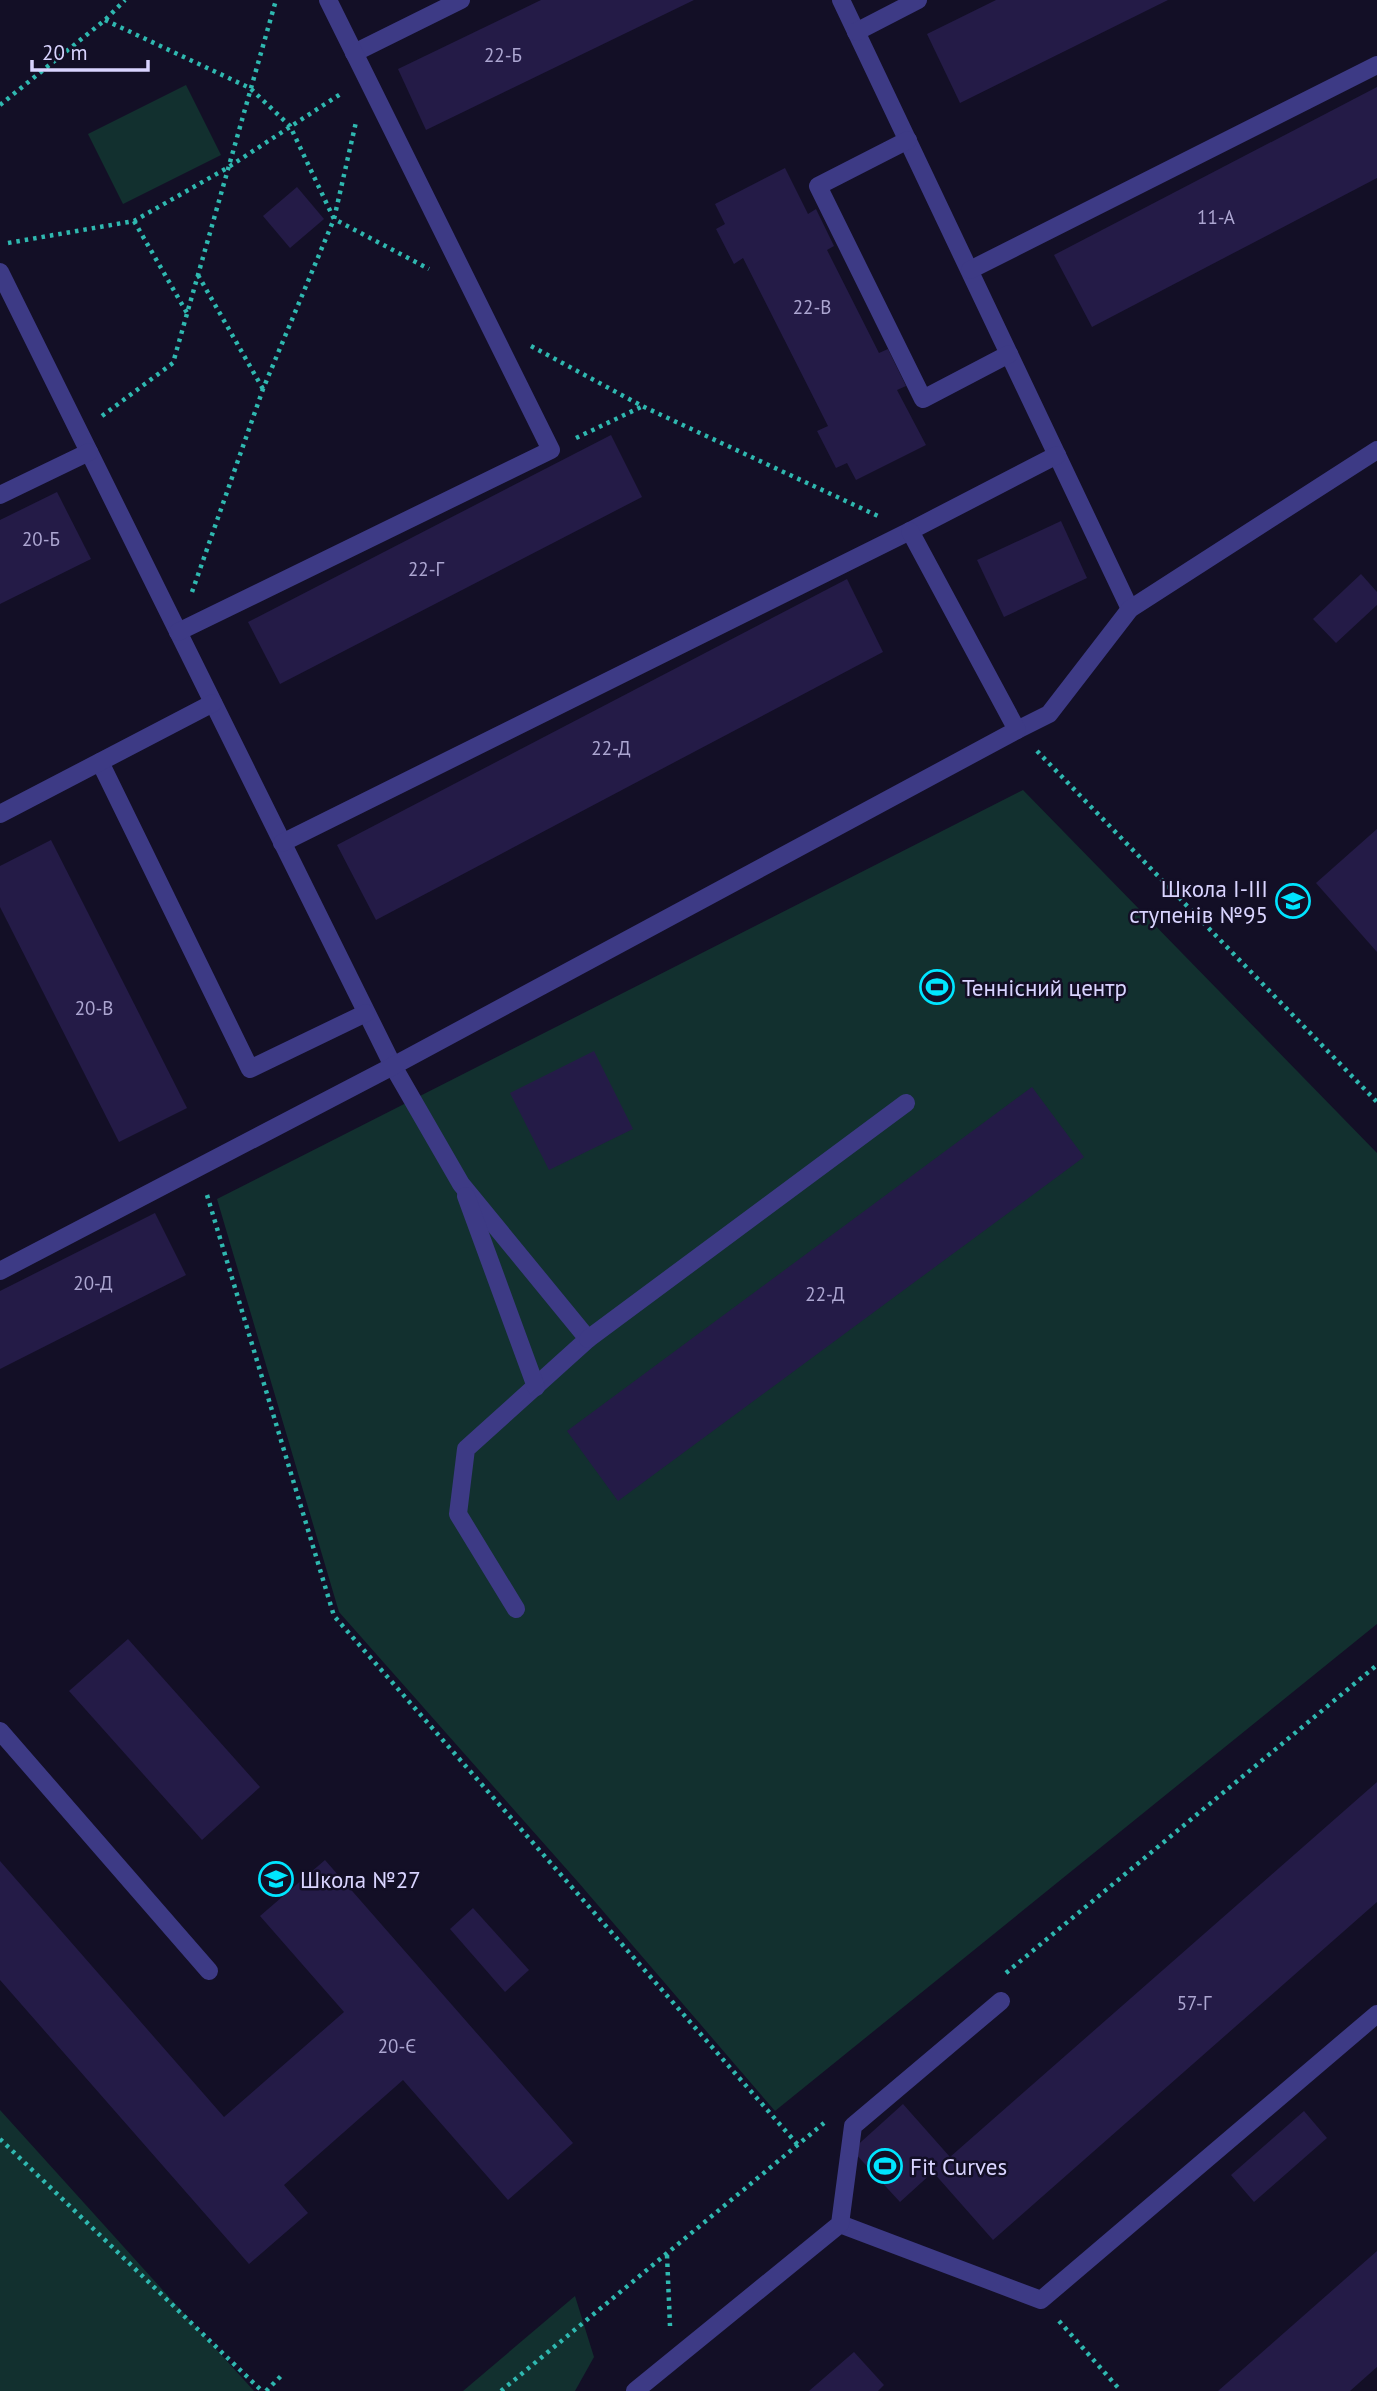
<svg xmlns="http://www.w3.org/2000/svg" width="1377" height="2391" font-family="'PT Sans',sans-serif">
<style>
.green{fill:#12302f}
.building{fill:#241b47}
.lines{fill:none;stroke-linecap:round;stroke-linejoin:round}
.path{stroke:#2fb8b0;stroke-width:4.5;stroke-dasharray:3.5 5;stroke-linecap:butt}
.service{stroke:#3d3a85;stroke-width:18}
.labels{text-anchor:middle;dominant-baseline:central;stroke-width:5;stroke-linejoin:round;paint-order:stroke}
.number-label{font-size:19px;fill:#aca6d1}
.poi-label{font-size:23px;fill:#d9d4ff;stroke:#130f26;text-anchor:start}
</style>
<rect width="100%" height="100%" fill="#130f26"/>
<g class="green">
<polygon points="186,85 221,155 123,204 88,134"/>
<polygon points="1023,790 1377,1153 1377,1624 775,2111 578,1882 339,1612 217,1199"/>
<polygon points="0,2110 254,2391 0,2391"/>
<polygon points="575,2296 594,2357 575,2391 463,2391"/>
</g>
<g class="building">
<polygon points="541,0 694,0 426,130 398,69"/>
<polygon points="996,0 1168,0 960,103 927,34"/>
<polygon points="1377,87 1377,178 1092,327 1054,255"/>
<polygon points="785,168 808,214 816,209 834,246 827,250 879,353 888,349 906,386 897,390 926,445 856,480 847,463 836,468 817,431 828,426 743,258 734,264 716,229 725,224 715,204"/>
<polygon points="297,187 324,219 290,248 263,216"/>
<polygon points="611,435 642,497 280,684 248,622"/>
<polygon points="57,492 91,559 0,604 0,520"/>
<polygon points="1061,521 1087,578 1004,617 977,560"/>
<polygon points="1361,574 1377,592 1377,605 1336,643 1313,619"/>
<polygon points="847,579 883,652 376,920 337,845"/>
<polygon points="1377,829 1377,952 1316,883"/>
<polygon points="51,840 187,1108 119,1142 0,907 0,866"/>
<polygon points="594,1051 633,1129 549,1170 510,1093"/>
<polygon points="1032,1087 1084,1157 618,1501 567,1431"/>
<polygon points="155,1213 186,1275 0,1369 0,1291"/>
<polygon points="128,1639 260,1787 202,1840 69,1691"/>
<polygon points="1377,1782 1377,1902 993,2240 933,2172 900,2202 852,2150 903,2104 950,2157"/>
<polygon points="325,1860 573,2143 508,2200 403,2080 284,2185 308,2213 249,2264 0,1980 0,1861 224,2117 344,2012 260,1916"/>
<polygon points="473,1908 529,1970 505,1992 450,1929"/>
<polygon points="1304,2111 1327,2138 1254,2202 1231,2175"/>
<polygon points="1377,2251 1377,2367 1350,2391 1218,2391"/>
<polygon points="854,2352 884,2385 878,2391 809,2391"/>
</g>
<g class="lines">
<g class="path">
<polyline points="105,20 250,88 290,126 334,219 429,269"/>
<polyline points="0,105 105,20 125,0"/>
<polyline points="134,221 187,313"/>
<polyline points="8,243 134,221 227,168 342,93"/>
<polyline points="198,275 263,389"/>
<polyline points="531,346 642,406 878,516"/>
<polyline points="102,416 173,363 276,0"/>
<polyline points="576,438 641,407"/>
<polyline points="192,592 263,389 334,219 356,122"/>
<polyline points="1037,751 1377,1102"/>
<polyline points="207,1195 334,1616 798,2145"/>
<polyline points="1006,1973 1377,1665"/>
<polyline points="0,2139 262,2391"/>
<polyline points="667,2255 670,2326"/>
<polyline points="1059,2321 1121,2391"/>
<polyline points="266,2391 281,2376"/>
<polyline points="501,2391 824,2123"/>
</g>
<g class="service">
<polyline points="841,0 1130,609"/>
<polyline points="856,32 918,0"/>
<polyline points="354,53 461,0"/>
<polyline points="908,140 818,186 923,399 1009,354"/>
<polyline points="970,270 1377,65"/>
<polyline points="0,272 393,1066 461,1184 588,1339 466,1449 458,1514 516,1609"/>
<polyline points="0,495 89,452"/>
<polyline points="178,632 551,450 328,0"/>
<polyline points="1017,730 1049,714 1130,609 1377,450"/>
<polyline points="100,762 250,1069 366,1013"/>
<polyline points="0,814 213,703"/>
<polyline points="282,843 910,531 1057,455"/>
<polyline points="466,1196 536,1387"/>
<polyline points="0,1271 393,1066 1017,730 910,531"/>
<polyline points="588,1339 906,1103"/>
<polyline points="0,1731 209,1971"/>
<polyline points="840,2224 1041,2300 1377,2014"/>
<polyline points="635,2391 840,2224 853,2126 1001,2001"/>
</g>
</g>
<defs>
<g id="school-ring" transform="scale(1.75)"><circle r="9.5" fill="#130f26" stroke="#00e5ff" stroke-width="1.5"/><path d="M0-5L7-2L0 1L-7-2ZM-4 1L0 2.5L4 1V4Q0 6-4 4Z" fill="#00e5ff"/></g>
<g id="stadium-ring" transform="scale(1.75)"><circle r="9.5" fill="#130f26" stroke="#00e5ff" stroke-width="1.5"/><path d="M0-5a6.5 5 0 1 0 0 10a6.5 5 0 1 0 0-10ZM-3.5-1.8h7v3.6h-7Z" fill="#00e5ff"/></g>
</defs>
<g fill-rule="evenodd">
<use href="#school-ring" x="1293" y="901"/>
<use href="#stadium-ring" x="937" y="987"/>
<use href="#school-ring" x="276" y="1879"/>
<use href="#stadium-ring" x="885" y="2166"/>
</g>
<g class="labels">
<g class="number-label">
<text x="503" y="55">22-Б</text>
<text x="1216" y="217">11-А</text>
<text x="812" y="307">22-В</text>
<text x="41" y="539">20-Б</text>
<text x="426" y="569">22-Г</text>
<text x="611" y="748">22-Д</text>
<text x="94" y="1008">20-В</text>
<text x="93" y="1283">20-Д</text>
<text x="825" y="1294">22-Д</text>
<text x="1194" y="2003">57-Г</text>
<text x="397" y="2046">20-Є</text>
</g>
<g class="poi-label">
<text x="1268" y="888" text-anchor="end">Школа І-ІІІ<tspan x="1268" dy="26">ступенів №95</tspan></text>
<text x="962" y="987">Теннісний центр</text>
<text x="300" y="1879">Школа №27</text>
<text x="910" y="2166">Fit Curves</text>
</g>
</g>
<path d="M32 60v10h116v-10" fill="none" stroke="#d9d4ff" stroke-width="3.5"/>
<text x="42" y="60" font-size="21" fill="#d9d4ff" stroke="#130f26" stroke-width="5" paint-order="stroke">20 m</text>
</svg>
